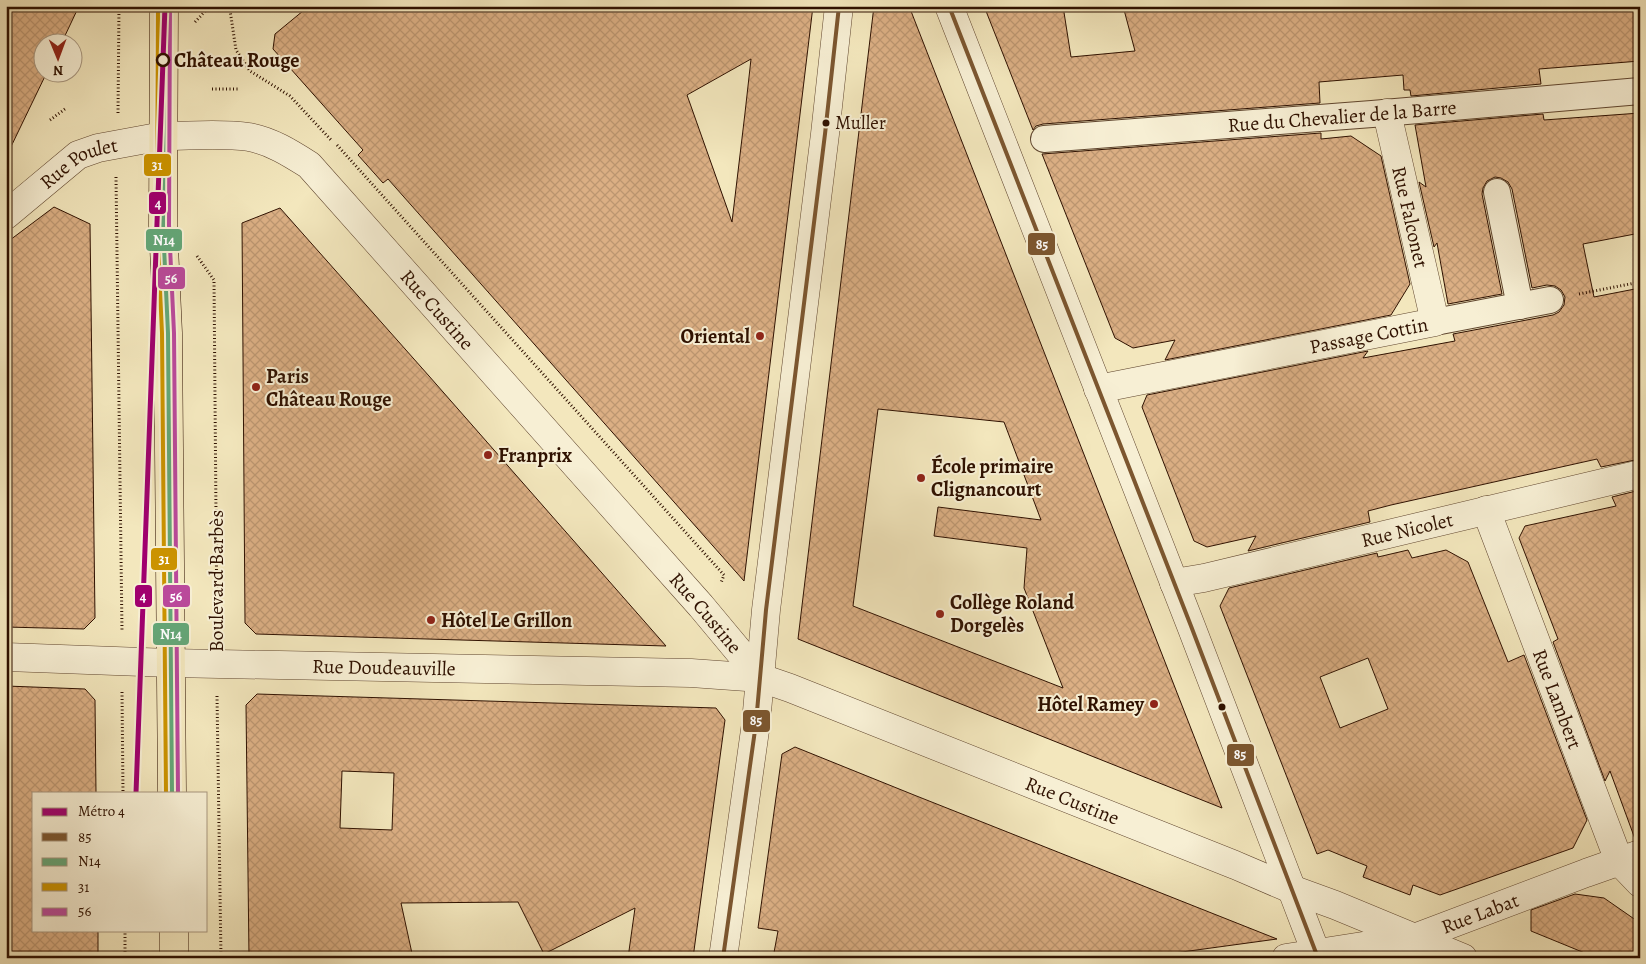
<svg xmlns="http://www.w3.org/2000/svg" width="1646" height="964" font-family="Alegreya,serif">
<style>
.building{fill:url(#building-cross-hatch);stroke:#2f1100;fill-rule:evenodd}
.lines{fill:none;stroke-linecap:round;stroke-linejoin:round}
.pedestrian-casing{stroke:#60462f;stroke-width:28}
.minor-casing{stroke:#60462f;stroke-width:29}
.tertiary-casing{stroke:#60462f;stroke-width:29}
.primary-casing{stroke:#2f1100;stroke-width:29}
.path{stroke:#2f1100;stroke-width:3;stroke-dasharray:1 2.5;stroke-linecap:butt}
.pedestrian{stroke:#f7efd4;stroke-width:26}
.minor{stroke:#f7efd4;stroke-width:28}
.tertiary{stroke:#f7efd4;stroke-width:28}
.primary{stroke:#f3e7bd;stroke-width:28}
.bus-1-casing{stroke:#f7efd4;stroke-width:8}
.bus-2-casing{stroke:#f7efd4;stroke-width:8}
.bus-3-casing{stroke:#f7efd4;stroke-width:8}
.bus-4-casing{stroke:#f7efd4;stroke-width:8}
.bus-1{stroke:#7c562f;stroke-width:4}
.bus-2{stroke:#64a677;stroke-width:4}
.bus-3{stroke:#cb9300;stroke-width:4}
.bus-4{stroke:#ba499b;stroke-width:4}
.metro-1-casing{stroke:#f7efd4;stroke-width:9}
.metro-1{stroke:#a0006e;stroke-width:5}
.stop-dot{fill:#f7efd4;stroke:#2f1100;stroke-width:2.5}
.bus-dot{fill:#2f1100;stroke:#f7efd4;stroke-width:2}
.poi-dot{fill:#8f2418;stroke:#f7efd4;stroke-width:2}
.labels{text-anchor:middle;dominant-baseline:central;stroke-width:4;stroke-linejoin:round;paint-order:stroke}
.bus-label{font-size:19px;fill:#2f1100;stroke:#f7efd4;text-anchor:start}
.stop-label{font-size:20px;font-weight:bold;fill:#2f1100;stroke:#f7efd4;text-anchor:start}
.street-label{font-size:20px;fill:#2f1100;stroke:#f7efd4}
.poi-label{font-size:20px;font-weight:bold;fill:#2f1100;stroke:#f7efd4;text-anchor:start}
.line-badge{stroke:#f7efd4;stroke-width:2}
.badge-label{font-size:14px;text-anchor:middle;font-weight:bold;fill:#fff}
</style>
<defs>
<pattern id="building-cross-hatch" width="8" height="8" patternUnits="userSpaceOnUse" patternTransform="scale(1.25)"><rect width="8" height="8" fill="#dbaf84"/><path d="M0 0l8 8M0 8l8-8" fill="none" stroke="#bc9670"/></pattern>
</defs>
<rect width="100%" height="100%" fill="#f3e7bd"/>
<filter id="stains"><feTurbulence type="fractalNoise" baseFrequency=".004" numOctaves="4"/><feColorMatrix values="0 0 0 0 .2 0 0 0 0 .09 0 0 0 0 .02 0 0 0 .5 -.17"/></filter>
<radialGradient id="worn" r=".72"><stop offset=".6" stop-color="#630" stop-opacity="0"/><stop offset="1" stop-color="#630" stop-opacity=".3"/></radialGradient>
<g class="building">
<polygon points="12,6 79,6 62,42 42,42 42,72 47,72 6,157 6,18"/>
<path d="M 309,6 L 813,6 L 744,581 L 388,179 L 383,183 L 358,155 L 363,150 L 273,49 L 275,34 ZM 751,59 L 745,113 L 732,222 L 687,95 Z"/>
<path d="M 874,6 L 909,6 L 1222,808 L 798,639 ZM 878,409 L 1004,422 L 1041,520 L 938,507 L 934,536 L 1027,548 L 1024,588 L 1063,688 L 853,606 Z"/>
<polygon points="984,6 1063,6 1071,57 1135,51 1123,6 1640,6 1640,61 1539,69 1541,84 1411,96 1410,90 1404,90 1403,75 1319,82 1320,103 1043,124 1036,126 1033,130"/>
<polygon points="1640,113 1640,233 1583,244 1594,297 1640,288 1640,459 1601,467 1597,459 1391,505 1368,511 1370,522 1248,551 1256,536 1207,547 1194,541 1142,407 1147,395 1368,351 1363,358 1455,341 1453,334 1553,315 1559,312 1564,305 1565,297 1561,290 1555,286 1547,285 1532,288 1512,189 1508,182 1501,178 1495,177 1487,181 1483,188 1482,194 1502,294 1448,304 1437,243 1434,247 1419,182 1426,187 1415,125 1543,114 1544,120"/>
<polygon points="1321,133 1321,139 1351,136 1381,156 1410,284 1391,315 1165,360 1175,340 1133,348 1115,338 1042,154"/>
<polygon points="54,207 90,224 95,618 84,629 6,627 6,243"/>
<polygon points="280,208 429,376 666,646 256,634 245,623 242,223"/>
<polygon points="1640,490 1640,839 1635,839 1610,771 1605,781 1553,642 1558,639 1519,538 1525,526 1616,506 1612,497"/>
<path d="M 1408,550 L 1412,558 L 1446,550 L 1468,562 L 1508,662 L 1524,655 L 1587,820 L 1573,848 L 1440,895 L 1413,885 L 1410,895 L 1363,877 L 1367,866 L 1328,850 L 1317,854 L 1220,606 L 1229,588 L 1377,553 L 1378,557 ZM 1368,658 L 1388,709 L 1340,728 L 1320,677 Z"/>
<polygon points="6,686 85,689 95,700 96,793 34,793 34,930 98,930 98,958 6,958"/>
<path d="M 257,694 L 716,708 L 725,720 L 693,958 L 628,958 L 635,908 L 544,954 L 518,902 L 401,903 L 413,958 L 249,958 L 246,705 ZM 342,771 L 394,773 L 392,830 L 340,828 Z"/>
<polygon points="795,747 914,795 1277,939 1138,958 773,958 778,931 758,928 782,754"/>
<polygon points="1575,894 1604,898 1640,923 1640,958 1597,958 1531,931 1531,910"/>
</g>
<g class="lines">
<g class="pedestrian-casing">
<g id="pedestrian">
<path id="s1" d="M 1044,139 L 1372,114 L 1640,91"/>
<polyline points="1497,192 1520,306"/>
<polyline points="1435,322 1550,300"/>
</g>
</g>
<g class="minor-casing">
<g id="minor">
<polyline points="949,6 1191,626 1318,958"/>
<path id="s2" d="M 6,215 L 78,155 L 98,148 L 163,136"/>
<path id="s3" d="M 1098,389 L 1435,322 L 1387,113"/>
<path id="s4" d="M 1486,510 L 1619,861 L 1640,883"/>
<path id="s5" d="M 1174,583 L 1204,578 L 1640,474"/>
<path id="s6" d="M 170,663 L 691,673 L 761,678"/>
<polyline points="723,958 756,723 766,610 825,134 839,6"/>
<path id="s7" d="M 1286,958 L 1414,938 L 1586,873 L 1640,854"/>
</g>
</g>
<g class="tertiary-casing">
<g id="tertiary">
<path id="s8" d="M 163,136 C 191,136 222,133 249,137 C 271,141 290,153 309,165 L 701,606 L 761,678 L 790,688 L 1235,865 L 1291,889 L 1335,905 L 1463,958"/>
<polyline points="6,657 170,663"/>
</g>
</g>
<g class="primary-casing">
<g id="primary">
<polyline points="164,6 163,225 168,333 172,793"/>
<polyline points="174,930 174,958"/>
</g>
</g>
<g class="path">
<polyline points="230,10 236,50 250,71 290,96 332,141"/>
<polyline points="195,22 210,6"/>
<polyline points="212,89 240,89"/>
<polyline points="118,113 119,6"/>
<polyline points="50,120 65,109"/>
<polyline points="337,145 724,575 721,583"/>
<polyline points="116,177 122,631"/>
<polyline points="197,256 214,280 217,632"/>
<polyline points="1579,294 1640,282"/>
<polyline points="122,692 123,793"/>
<polyline points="217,696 221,958"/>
<polyline points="125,930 125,958"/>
</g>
<use href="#pedestrian" class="pedestrian"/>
<use href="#minor" class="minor"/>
<use href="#tertiary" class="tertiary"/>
<use href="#primary" class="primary"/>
<g class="bus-1-casing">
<g id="bus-1">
<polyline points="949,6 1191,626 1318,958"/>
<polyline points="723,958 756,723 766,610 825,134 839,6"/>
</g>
</g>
<g class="bus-2-casing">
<polyline id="bus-2" points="164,6 163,225 168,333 172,793"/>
</g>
<g class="bus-3-casing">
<polyline id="bus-3" points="158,6 157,225 162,333 166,793"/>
</g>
<g class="bus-4-casing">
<polyline id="bus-4" points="170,6 169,225 174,333 178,793"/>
</g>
<use href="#bus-1" class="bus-1"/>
<use href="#bus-2" class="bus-2"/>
<use href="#bus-3" class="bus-3"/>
<use href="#bus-4" class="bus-4"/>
<g class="metro-1-casing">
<polyline id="metro-1" points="136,793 165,6"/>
</g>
<use href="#metro-1" class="metro-1"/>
</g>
<circle class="stop-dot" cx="163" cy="60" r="6"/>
<g class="bus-dot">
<circle cx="826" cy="123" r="4.5"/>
<circle cx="1222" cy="707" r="4.5"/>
</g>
<g class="poi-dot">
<circle cx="760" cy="336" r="5"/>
<circle cx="256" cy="387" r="5"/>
<circle cx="488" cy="455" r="5"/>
<circle cx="921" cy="478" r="5"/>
<circle cx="940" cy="614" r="5"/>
<circle cx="431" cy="620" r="5"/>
<circle cx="1154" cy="704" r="5"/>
</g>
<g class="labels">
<g class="bus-label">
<text x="835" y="123">Muller</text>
</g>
<g class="stop-label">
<text x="174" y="60">Château Rouge</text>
</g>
<g class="street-label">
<text stroke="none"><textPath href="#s1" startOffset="299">Rue du Chevalier de la Barre</textPath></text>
<text stroke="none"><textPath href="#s2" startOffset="91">Rue Poulet</textPath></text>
<text transform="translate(1410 217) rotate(77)">Rue Falconet</text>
<text stroke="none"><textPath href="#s8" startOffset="346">Rue Custine</textPath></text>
<text stroke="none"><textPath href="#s3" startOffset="276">Passage Cottin</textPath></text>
<text stroke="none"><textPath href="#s5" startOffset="239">Rue Nicolet</textPath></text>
<text transform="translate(216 581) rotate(-90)">Boulevard Barbès</text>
<text stroke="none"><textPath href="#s8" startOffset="751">Rue Custine</textPath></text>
<text stroke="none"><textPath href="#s6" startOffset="214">Rue Doudeauville</textPath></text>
<text stroke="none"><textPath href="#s4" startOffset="202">Rue Lambert</textPath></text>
<text stroke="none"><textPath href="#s8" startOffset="1171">Rue Custine</textPath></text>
<text stroke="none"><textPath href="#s7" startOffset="200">Rue Labat</textPath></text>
</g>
<g class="poi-label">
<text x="750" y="336" text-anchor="end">Oriental</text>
<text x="266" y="376">Paris<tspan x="266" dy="23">Château Rouge</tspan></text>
<text x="498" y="455">Franprix</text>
<text x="931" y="466">École primaire<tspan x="931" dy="23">Clignancourt</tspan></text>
<text x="950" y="602">Collège Roland<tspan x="950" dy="23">Dorgelès</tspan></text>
<text x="441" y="620">Hôtel Le Grillon</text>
<text x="1144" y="704" text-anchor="end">Hôtel Ramey</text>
</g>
</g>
<g class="line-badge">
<rect x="143" y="153" width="29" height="24" rx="5" fill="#cb9300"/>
<rect x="148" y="191" width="19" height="24" rx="5" fill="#a0006e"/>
<rect x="145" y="228" width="38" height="24" rx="5" fill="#64a677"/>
<rect x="1027" y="232" width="29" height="24" rx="5" fill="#7c562f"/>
<rect x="157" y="266" width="29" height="24" rx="5" fill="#ba499b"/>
<rect x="150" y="547" width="28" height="24" rx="5" fill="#cb9300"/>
<rect x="162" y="584" width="29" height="24" rx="5" fill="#ba499b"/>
<rect x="134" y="584" width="19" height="24" rx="5" fill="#a0006e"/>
<rect x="152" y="622" width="38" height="24" rx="5" fill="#64a677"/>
<rect x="742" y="709" width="29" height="24" rx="5" fill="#7c562f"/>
<rect x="1226" y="743" width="29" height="24" rx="5" fill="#7c562f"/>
</g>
<g class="badge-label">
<text x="157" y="170">31</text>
<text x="158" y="208">4</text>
<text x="164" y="245">N14</text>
<text x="1042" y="249">85</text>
<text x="171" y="283">56</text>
<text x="164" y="564">31</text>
<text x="176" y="601">56</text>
<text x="143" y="601">4</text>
<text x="171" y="639">N14</text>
<text x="756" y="725">85</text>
<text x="1240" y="759">85</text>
</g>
<rect width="1646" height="964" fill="none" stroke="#f3e7bd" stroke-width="25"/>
<rect x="8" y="8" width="1631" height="949" fill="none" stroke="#2f1100" stroke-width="2.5"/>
<rect x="12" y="12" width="1621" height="939" fill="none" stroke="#2f1100"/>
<rect x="32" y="792" width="175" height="140" fill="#f7efd4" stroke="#a7967f"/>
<rect x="42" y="808" width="25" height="8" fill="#a0006e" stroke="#a7967f"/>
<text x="78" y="816" font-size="15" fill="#2f1100">Métro 4</text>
<rect x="42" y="833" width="25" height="8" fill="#7c562f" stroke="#a7967f"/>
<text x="78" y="842" font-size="15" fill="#2f1100">85</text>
<rect x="42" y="858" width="25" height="8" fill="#64a677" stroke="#a7967f"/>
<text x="78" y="866" font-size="15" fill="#2f1100">N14</text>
<rect x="42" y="883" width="25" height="8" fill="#cb9300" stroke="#a7967f"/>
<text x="78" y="892" font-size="15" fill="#2f1100">31</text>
<rect x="42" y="908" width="25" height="8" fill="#ba499b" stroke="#a7967f"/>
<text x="78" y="916" font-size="15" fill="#2f1100">56</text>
<g transform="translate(58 58) rotate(179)"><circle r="24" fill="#f7efd4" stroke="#a7967f"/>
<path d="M0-4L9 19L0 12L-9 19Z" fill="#8f2418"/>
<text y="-8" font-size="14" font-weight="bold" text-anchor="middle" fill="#2f1100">N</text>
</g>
<rect width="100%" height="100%" filter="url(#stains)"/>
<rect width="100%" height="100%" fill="url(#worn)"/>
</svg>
